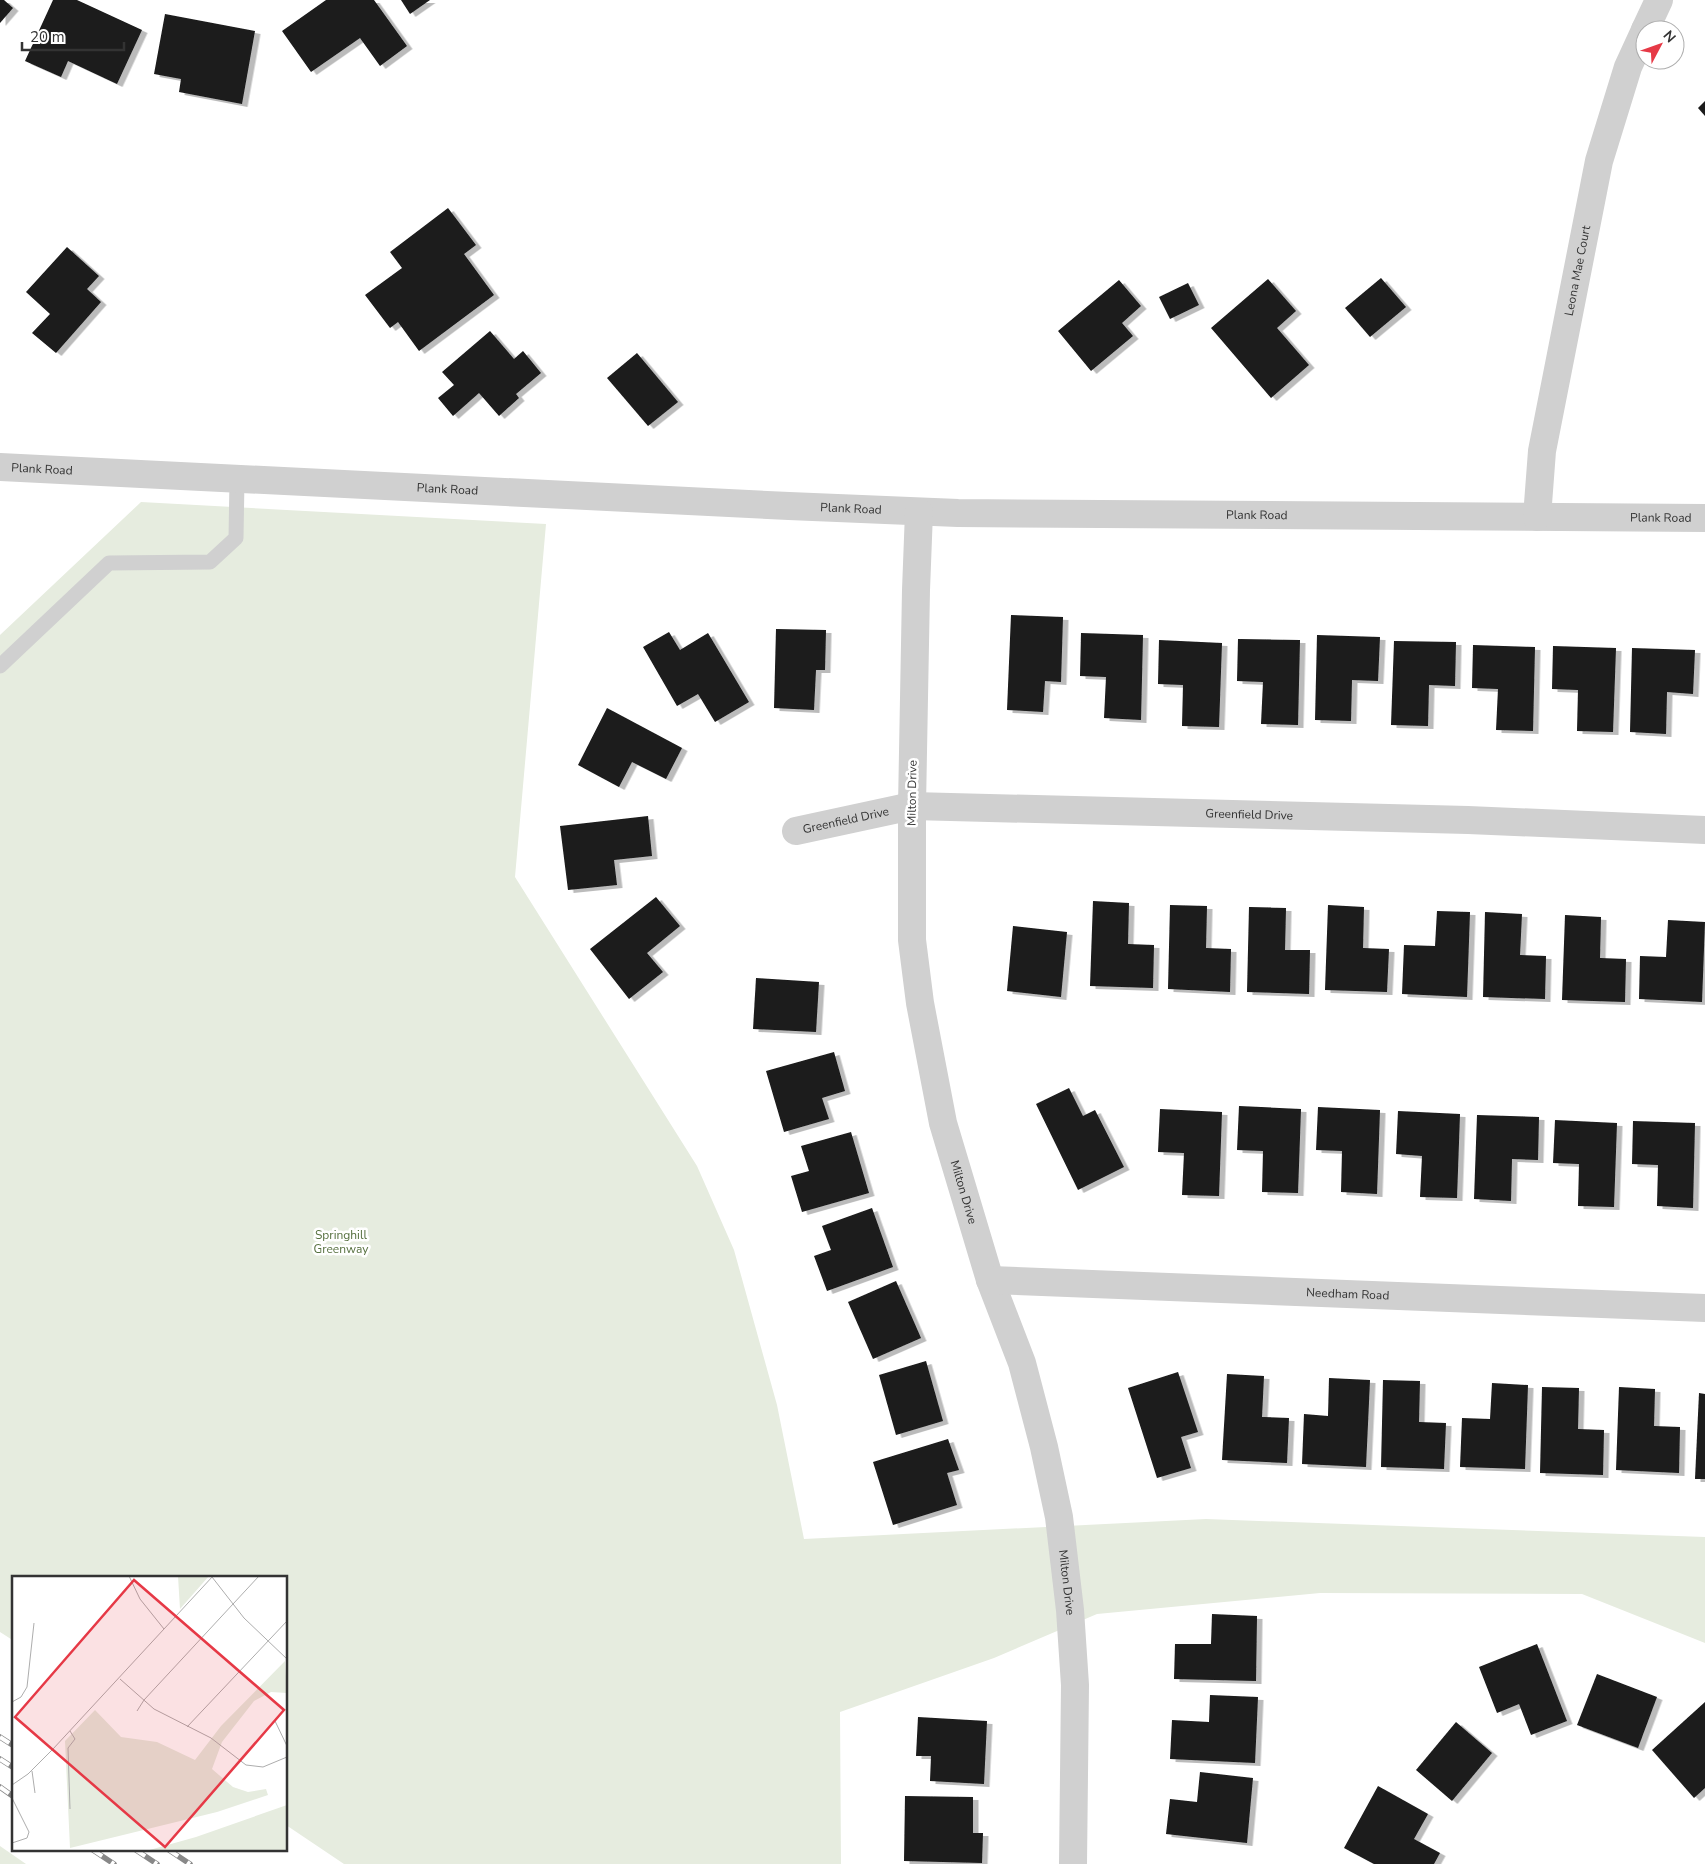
<svg xmlns="http://www.w3.org/2000/svg" width="1705" height="1864" font-family="'Nunito Sans',sans-serif">
<style>
.green{fill:#e6ecdf}
.building{fill:#1a1a1a;filter:url(#shadow)}
.lines{fill:none;stroke-linecap:round;stroke-linejoin:round}
.lane{stroke:#d0d0d0;stroke-width:15}
.street{stroke:#d0d0d0;stroke-width:28}
.rail-casing{stroke:#888;stroke-width:5.5}
.rail{stroke:#fff;stroke-width:4;stroke-dasharray:11;stroke-linecap:butt}
.labels{text-anchor:middle;dominant-baseline:central;stroke-width:5;stroke-linejoin:round;paint-order:stroke}
.street-label{font-size:12px;fill:#333;stroke:#fff}
.park-label{font-size:12px;fill:#56703f;stroke:#fff}
.inset-road{fill:none;stroke:#adadad;stroke-width:1}
.view{fill:#e63946;fill-opacity:0.15;stroke:#e63946;stroke-width:2.5}
.inset-edge{fill:none;stroke:#333;stroke-width:2.5}
</style>
<defs>
<filter id="shadow"><feDropShadow dx="5.5" dy="3" stdDeviation="0" flood-color="#0004"/></filter>
</defs>
<rect width="100%" height="100%" fill="#fff"/>
<g class="green">
<polygon points="141,502 546,524 515,877 697,1166 734,1250 777,1405 804,1539 1206,1519 1705,1537 1705,1643 1582,1594 1320,1593 1097,1614 994,1658 840,1712 841,1864 344,1864 286,1825 286,1578 14,1578 14,1641 0,1632 0,635"/>
<polygon points="0,1846 26,1864 0,1864"/>
</g>
<g class="building">
<polygon points="0,0 4,0 13,8 0,23"/>
<polygon points="53,0 77,0 142,30 117,84 68,61 61,77 25,61"/>
<polygon points="326,0 374,0 407,46 380,66 360,38 311,72 282,31"/>
<polygon points="401,0 430,0 410,14"/>
<polygon points="165,14 255,31 242,104 179,92 181,79 154,74"/>
<polygon points="1705,101 1705,116 1698,108"/>
<polygon points="448,208 476,245 464,254 494,295 419,351 398,322 390,328 365,295 402,268 390,252"/>
<polygon points="67,247 99,276 87,289 101,302 56,353 32,333 50,314 26,292"/>
<polygon points="1381,278 1406,307 1370,337 1345,308"/>
<polygon points="1268,279 1296,311 1277,328 1309,365 1271,398 1211,328"/>
<polygon points="1119,280 1141,306 1122,323 1133,336 1091,371 1058,331"/>
<polygon points="1188,283 1199,305 1170,319 1159,297"/>
<polygon points="490,331 514,359 523,351 541,373 516,394 519,398 499,416 479,393 453,416 438,398 454,385 442,372"/>
<polygon points="637,353 678,402 648,426 607,378"/>
<polygon points="1011,615 1063,617 1061,682 1045,681 1043,712 1007,710"/>
<polygon points="776,629 826,630 825,670 816,670 814,710 774,708"/>
<polygon points="669,632 680,650 708,633 749,702 715,722 698,694 677,706 643,647"/>
<polygon points="1081,633 1143,635 1141,720 1104,718 1106,677 1080,676"/>
<polygon points="1317,635 1380,637 1378,681 1352,680 1351,721 1315,720"/>
<polygon points="1238,639 1300,640 1298,725 1261,724 1263,682 1237,681"/>
<polygon points="1159,640 1222,643 1219,727 1182,726 1183,685 1158,684"/>
<polygon points="1394,641 1456,642 1455,686 1429,685 1428,726 1391,725"/>
<polygon points="1473,645 1535,647 1533,731 1496,730 1498,689 1472,688"/>
<polygon points="1553,646 1616,648 1613,732 1577,731 1578,690 1552,689"/>
<polygon points="1632,648 1695,650 1693,694 1667,692 1666,734 1630,732"/>
<polygon points="607,708 682,748 666,779 632,762 619,787 578,765"/>
<polygon points="648,816 652,856 614,860 617,885 568,890 560,826"/>
<polygon points="656,897 680,926 647,953 663,972 629,999 590,949"/>
<polygon points="1093,901 1129,903 1128,944 1154,945 1153,988 1090,986"/>
<polygon points="1170,905 1207,906 1206,948 1231,949 1230,992 1168,989"/>
<polygon points="1328,905 1364,907 1363,948 1389,949 1387,992 1325,990"/>
<polygon points="1249,907 1286,908 1285,950 1310,950 1309,994 1247,992"/>
<polygon points="1437,911 1470,912 1467,997 1402,994 1404,945 1435,946"/>
<polygon points="1485,912 1522,914 1520,955 1546,956 1545,999 1483,997"/>
<polygon points="1565,915 1601,917 1600,958 1626,959 1625,1002 1562,1000"/>
<polygon points="1668,920 1705,922 1702,1002 1639,999 1640,956 1666,957"/>
<polygon points="1013,926 1067,932 1061,997 1007,991"/>
<polygon points="756,978 819,982 816,1032 753,1029"/>
<polygon points="834,1052 845,1091 822,1098 829,1119 784,1132 766,1071"/>
<polygon points="1069,1088 1083,1116 1095,1110 1124,1167 1078,1190 1036,1104"/>
<polygon points="1239,1106 1301,1109 1298,1193 1262,1192 1263,1151 1237,1150"/>
<polygon points="1318,1107 1380,1110 1377,1194 1341,1192 1342,1151 1316,1150"/>
<polygon points="1160,1109 1222,1112 1219,1196 1182,1195 1184,1153 1158,1152"/>
<polygon points="1398,1111 1460,1114 1457,1198 1420,1197 1422,1156 1396,1154"/>
<polygon points="1477,1115 1539,1117 1538,1160 1512,1159 1511,1201 1474,1199"/>
<polygon points="1555,1120 1617,1123 1614,1207 1578,1206 1579,1164 1553,1163"/>
<polygon points="1633,1121 1695,1123 1693,1208 1657,1206 1658,1165 1632,1164"/>
<polygon points="851,1132 869,1193 802,1212 791,1176 809,1171 801,1146"/>
<polygon points="872,1208 893,1267 827,1291 814,1256 831,1250 822,1226"/>
<polygon points="896,1281 921,1338 873,1359 848,1302"/>
<polygon points="926,1361 943,1421 896,1435 879,1375"/>
<polygon points="1178,1372 1198,1432 1181,1437 1191,1468 1157,1478 1128,1388"/>
<polygon points="1227,1374 1264,1376 1262,1417 1289,1418 1287,1463 1222,1460"/>
<polygon points="1329,1378 1370,1380 1366,1467 1302,1464 1304,1414 1328,1416"/>
<polygon points="1383,1380 1420,1381 1419,1422 1446,1423 1444,1469 1381,1467"/>
<polygon points="1492,1383 1528,1385 1525,1469 1460,1467 1462,1418 1490,1419"/>
<polygon points="1542,1387 1579,1388 1578,1429 1604,1430 1603,1475 1540,1473"/>
<polygon points="1619,1387 1655,1389 1654,1426 1680,1427 1679,1473 1616,1470"/>
<polygon points="1699,1393 1705,1394 1705,1479 1695,1479"/>
<polygon points="948,1439 959,1470 947,1473 957,1505 893,1525 873,1462"/>
<polygon points="1212,1614 1257,1616 1256,1681 1174,1679 1175,1644 1211,1644"/>
<polygon points="1537,1644 1567,1721 1531,1735 1519,1704 1497,1713 1479,1667"/>
<polygon points="1597,1674 1657,1697 1638,1748 1577,1725"/>
<polygon points="1210,1695 1258,1697 1255,1763 1170,1759 1172,1720 1209,1722"/>
<polygon points="1705,1702 1705,1788 1694,1798 1652,1750"/>
<polygon points="918,1717 987,1721 984,1784 930,1781 931,1756 916,1756"/>
<polygon points="1456,1722 1492,1753 1452,1801 1416,1770"/>
<polygon points="1200,1772 1253,1778 1247,1843 1166,1834 1170,1799 1197,1802"/>
<polygon points="1378,1786 1428,1814 1414,1839 1440,1853 1434,1864 1374,1864 1344,1848"/>
<polygon points="905,1796 973,1797 973,1833 983,1833 982,1863 904,1861"/>
</g>
<g class="lines">
<polyline class="lane" points="0,666 109,563 210,562 236,538 237,480"/>
<g class="street">
<polyline points="1645,30 1659,0"/>
<path id="s1" d="M 0,467 L 789,506 L 958,513 L 1705,518"/>
<path id="s2" d="M 919,512 L 916,590 L 912,806 L 912,940 L 920,1003 L 943,1123 L 990,1280 L 1022,1363 L 1044,1447 L 1059,1517 L 1070,1610 L 1075,1685 L 1073,1864"/>
<path id="s3" d="M 1537,517 L 1542,451 L 1599,161 L 1628,67 L 1645,30"/>
<path id="s4" d="M 796,831 L 912,806 L 1468,820 L 1705,830"/>
<path id="s5" d="M 990,1280 L 1705,1308"/>
</g>
<g class="rail-casing">
<g id="rail">
<polyline points="0,1737 14,1746"/>
<polyline points="0,1759 14,1768"/>
<polyline points="0,1787 14,1797"/>
<polyline points="93,1850 114,1864"/>
<polyline points="136,1850 157,1864"/>
<polyline points="169,1850 190,1864"/>
</g>
</g>
<use href="#rail" class="rail"/>
</g>
<g class="labels">
<g class="street-label">
<text stroke="none"><textPath href="#s3" startOffset="250">Leona Mae Court</textPath></text>
<text stroke="none"><textPath href="#s1" startOffset="42">Plank Road</textPath></text>
<text stroke="none"><textPath href="#s1" startOffset="448">Plank Road</textPath></text>
<text stroke="none"><textPath href="#s1" startOffset="852">Plank Road</textPath></text>
<text stroke="none"><textPath href="#s1" startOffset="1258">Plank Road</textPath></text>
<text stroke="none"><textPath href="#s1" startOffset="1662">Plank Road</textPath></text>
<text transform="translate(912 793) rotate(-89)">Milton Drive</text>
<text stroke="none"><textPath href="#s4" startOffset="456">Greenfield Drive</textPath></text>
<text stroke="none"><textPath href="#s4" startOffset="51">Greenfield Drive</textPath></text>
<text stroke="none"><textPath href="#s2" startOffset="686">Milton Drive</textPath></text>
<text stroke="none"><textPath href="#s5" startOffset="358">Needham Road</textPath></text>
<text stroke="none"><textPath href="#s2" startOffset="1091">Milton Drive</textPath></text>
</g>
<g class="park-label">
<text x="341" y="1235">Springhill<tspan x="341" dy="14">Greenway</tspan></text>
</g>
</g>
<g transform="translate(12 1576)">
<rect width="275" height="275" fill="#fff"/>
<path d="M 166,0 L 197,0 L 168,33 ZM 273,85 L 275,117 L 259,116 L 242,125 L 210,166 L 200,193 L 221,211 L 236,216 L 254,213 L 256,219 L 205,236 L 58,272 L 53,165 L 83,134 L 109,161 L 145,166 L 183,184 L 209,150 ZM 275,229 L 275,275 L 134,275 L 184,261 Z" fill="#e6ecdf"/>
<path class="inset-road" d="M 117,0 L 128,23 L 152,53M 200,1 L 232,42 L 275,83M 108,103 L 142,133 L 199,162 L 234,189 L 251,191 L 275,181M 0,126 L 9,121 L 15,111 L 22,47M 125,135 L 132,124 L 247,0M 263,145 L 275,170M 175,151 L 275,45M 58,155 L 63,163 L 56,172 L 58,233M 20,195 L 23,217M 0,209 L 16,198 L 41,173 L 201,0M 0,222 L 17,256 L 15,262 L 0,267"/>
<path class="view" d="M 122,4 L 272,134 L 153,271 L 3,141 Z"/>
<rect width="275" height="275" class="inset-edge"/>
</g>
<g transform="translate(1660 45) rotate(49)"><circle r="24" fill="#ffffff" stroke="#adadad"/>
<path d="M0-4L9 19L0 12L-9 19Z" fill="#e63946"/>
<text y="-8" font-size="14" font-weight="bold" text-anchor="middle" fill="#333333">N</text>
</g>
<path d="M22 42v8h102v-8" fill="none" stroke="#333333" stroke-width="2.5"/>
<text x="30" y="42" font-size="15" fill="#333333" stroke="#ffffff" stroke-width="4" paint-order="stroke">20 m</text>
</svg>
